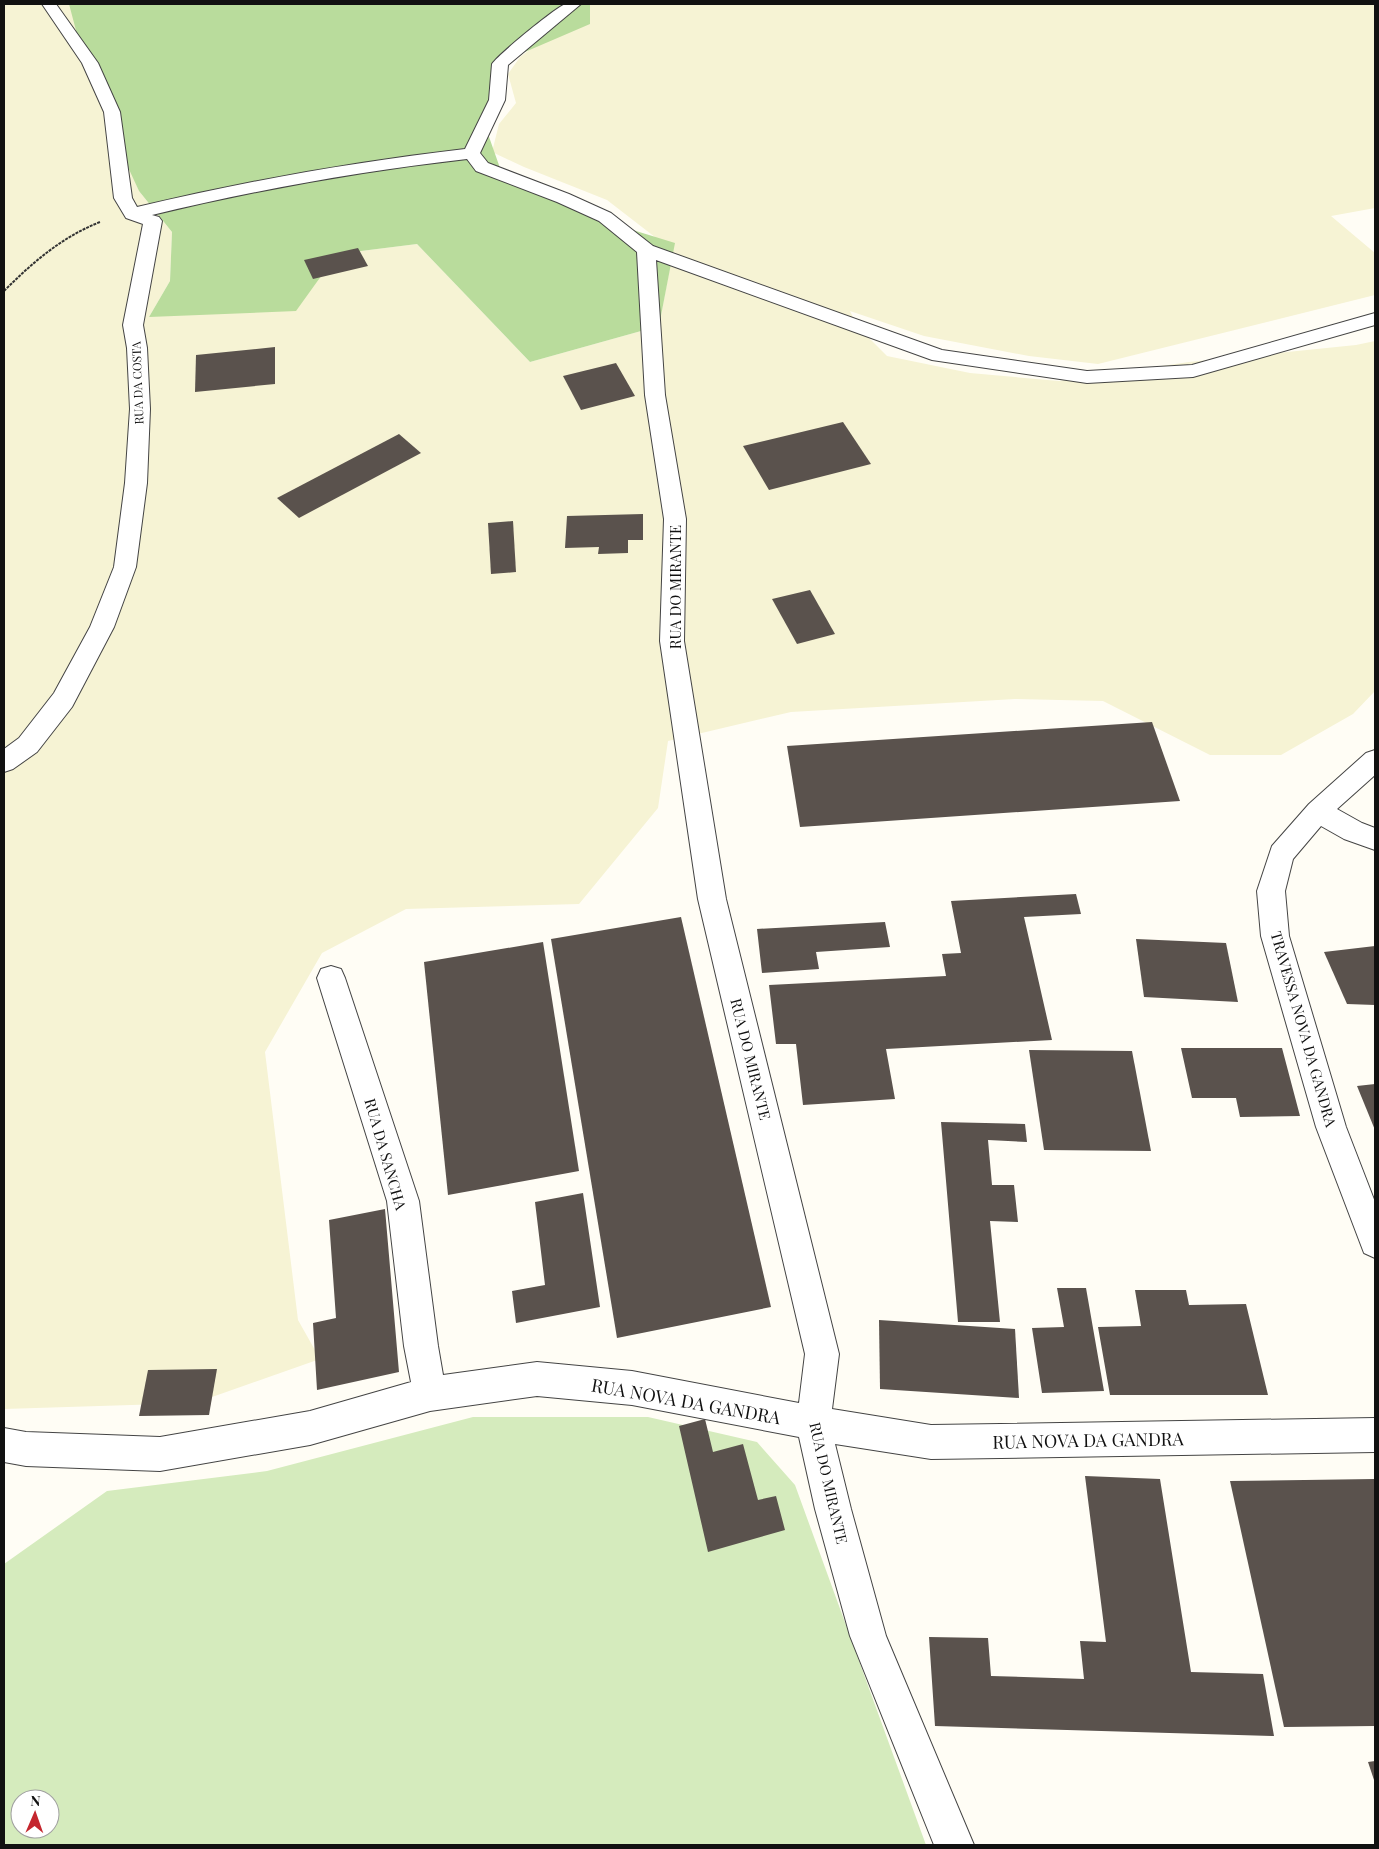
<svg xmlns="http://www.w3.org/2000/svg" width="1379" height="1849" font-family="'Playfair Display',serif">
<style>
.farmland{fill:#f6f3d4}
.green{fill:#d5ebbd;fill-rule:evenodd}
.forest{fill:#b9dc9c}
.building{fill:#5a524d}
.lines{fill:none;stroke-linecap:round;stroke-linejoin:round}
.minor-casing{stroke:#444;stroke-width:2}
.path{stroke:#333;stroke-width:2;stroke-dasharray:3 1;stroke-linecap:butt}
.minor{fill:#fff;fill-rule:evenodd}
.labels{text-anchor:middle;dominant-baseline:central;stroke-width:5;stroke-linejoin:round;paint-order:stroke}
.far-street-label{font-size:12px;fill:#111;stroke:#fff}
.street-label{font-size:15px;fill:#111;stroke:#fff}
.near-street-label{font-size:18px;fill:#111;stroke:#fff}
</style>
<rect width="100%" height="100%" fill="#fffdf5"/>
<polygon class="farmland" points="4,4 69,4 71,5 82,53 139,191 172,232 170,281 149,317 337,254 417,244 530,362 659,326 673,251 607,200 524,167 492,152 499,124 516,103 508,74 520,57 590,4 1375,4 1375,208 1331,216 1375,253 1375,295 1098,364 1029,356 924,336 850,311 857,326 887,356 970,373 1059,381 1189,362 1356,345 1375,341 1375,691 1353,714 1281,755 1210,755 1103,701 1015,699 791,712 668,741 658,808 579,904 406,909 322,953 265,1052 298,1320 320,1359 195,1403 4,1409"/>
<path class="green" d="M 473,1417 L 648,1417 L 757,1442 L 795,1485 L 926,1845 L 4,1845 L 4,1564 L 107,1491 L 267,1471 ZM 20,1799 L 50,1799 L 50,1829 L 20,1829 Z"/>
<polygon class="forest" points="69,4 590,4 590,24 499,63 488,134 500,168 610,223 675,243 659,326 530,362 417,244 337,254 296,311 149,317 170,281 172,232 139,191 110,128 82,53"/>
<g class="building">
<polygon points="358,248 368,266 313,279 304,260"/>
<polygon points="275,347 275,384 195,392 196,355"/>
<polygon points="616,363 635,396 581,410 563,376"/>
<polygon points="843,422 871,464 769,490 743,446"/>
<polygon points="399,434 421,453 299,518 277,498"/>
<polygon points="643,514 643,540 628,540 628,553 598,554 599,547 565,548 567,516"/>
<polygon points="513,521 516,572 491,574 488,523"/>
<polygon points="810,590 835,634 797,644 772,599"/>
<polygon points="1152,722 1180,801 800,827 787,746"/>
<polygon points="1076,894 1081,914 1024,917 1052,1040 886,1049 895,1099 803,1105 796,1044 776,1044 769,985 946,976 942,954 961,953 951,901"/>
<polygon points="681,917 771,1307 617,1338 551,939"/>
<polygon points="885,922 890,947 816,952 819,969 762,973 757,929"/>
<polygon points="1136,939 1226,943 1238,1002 1144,997"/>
<polygon points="543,942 579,1171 448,1195 424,962"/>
<polygon points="1375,946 1375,1005 1347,1004 1324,952"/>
<polygon points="1181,1048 1282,1048 1300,1116 1240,1117 1236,1098 1192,1098"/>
<polygon points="1029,1050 1132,1051 1151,1151 1044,1150"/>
<polygon points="1375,1084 1375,1130 1357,1086"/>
<polygon points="941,1122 1025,1124 1027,1142 988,1140 992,1185 1014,1185 1018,1222 990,1221 1000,1322 958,1322"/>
<polygon points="583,1193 600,1307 516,1323 512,1291 545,1285 535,1202"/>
<polygon points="385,1209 399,1372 317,1390 313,1323 336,1318 329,1220"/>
<polygon points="1057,1288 1086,1288 1104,1391 1042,1393 1032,1328 1064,1327"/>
<polygon points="1135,1290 1186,1290 1189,1305 1246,1304 1268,1395 1110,1395 1098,1327 1141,1326"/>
<polygon points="879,1320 1015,1329 1019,1398 880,1389"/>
<polygon points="217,1369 209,1415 139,1416 148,1370"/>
<polygon points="705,1419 713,1452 743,1444 758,1500 776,1496 785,1530 708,1552 679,1426"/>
<polygon points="1085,1476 1160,1479 1191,1672 1263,1674 1274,1736 935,1726 929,1637 988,1638 991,1676 1084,1679 1080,1641 1106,1642"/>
<polygon points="1374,1479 1375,1726 1284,1727 1230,1481"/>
<polygon points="1375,1761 1375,1783 1368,1762"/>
</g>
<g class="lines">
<g class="minor-casing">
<g id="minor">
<path d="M 42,4 L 56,4 L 98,63 L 120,112 L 132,198 L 137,207 C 246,181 353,162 465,149 L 489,100 L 492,64 C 498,55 557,6 566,4 C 570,3 577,4 581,4 L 508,65 L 505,100 L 480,153 L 488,163 L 569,194 L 611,213 L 653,246 L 942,350 L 1087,371 L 1192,365 L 1375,313 L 1375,325 L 1193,377 L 1087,383 L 932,360 L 656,260 L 665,395 L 686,519 L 684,641 L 726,899 L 839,1354 L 832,1409 L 931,1425 L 1375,1418 L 1375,1452 L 931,1459 L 835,1444 L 851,1509 L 886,1636 L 974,1845 L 934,1845 L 850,1636 L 815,1509 L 799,1437 L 632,1405 L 537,1396 L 430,1411 L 310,1445 L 160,1471 L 26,1466 L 4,1462 L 4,1428 L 26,1432 L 160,1437 L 310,1411 L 411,1382 L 404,1346 L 387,1201 L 317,978 L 321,969 L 331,966 L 341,969 L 345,978 L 419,1201 L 438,1346 L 443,1375 L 537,1362 L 632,1371 L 799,1403 L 805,1354 L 698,899 L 660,641 L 664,519 L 645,395 L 637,252 L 599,221 L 557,202 L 476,171 L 467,159 C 360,171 256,190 152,215 L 159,217 L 162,221 L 143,325 L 147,348 L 150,409 L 147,483 L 136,567 L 114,627 L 72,707 L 37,752 L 13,769 L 4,772 L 4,749 L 19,738 L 54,693 L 90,627 L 114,567 L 125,483 L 130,409 L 127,348 L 123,325 L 143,224 L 126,218 L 114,198 L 104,112 L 82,63 Z"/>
<polygon points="1375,750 1375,775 1337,809 1362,823 1375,828 1375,850 1344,839 1321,826 1293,859 1285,891 1289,936 1346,1127 1375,1202 1375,1258 1364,1253 1316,1127 1261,936 1257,891 1272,846 1309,804 1366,753"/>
</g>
</g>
<path class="path" d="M 4,291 C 33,262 62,237 100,222"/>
<use href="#minor" class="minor"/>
</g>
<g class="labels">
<g class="far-street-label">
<text transform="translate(137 383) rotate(-92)">RUA DA COSTA</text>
</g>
<g class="street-label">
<text transform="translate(675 587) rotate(-90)">RUA DO MIRANTE</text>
<text transform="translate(1304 1029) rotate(74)">TRAVESSA NOVA DA GANDRA</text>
<text transform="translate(751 1059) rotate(76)">RUA DO MIRANTE</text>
<text transform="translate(386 1154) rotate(74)">RUA DA SANCHA</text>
<text transform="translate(829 1483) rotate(77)">RUA DO MIRANTE</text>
</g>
<g class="near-street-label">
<text transform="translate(686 1401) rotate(10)">RUA NOVA DA GANDRA</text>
<text transform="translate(1088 1440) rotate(-1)">RUA NOVA DA GANDRA</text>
</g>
</g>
<rect width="1379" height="1849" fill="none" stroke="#111111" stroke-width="10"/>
<g transform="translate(35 1814) rotate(2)"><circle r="24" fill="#ffffff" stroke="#a0a0a0"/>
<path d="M0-4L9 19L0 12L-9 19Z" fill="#c4262e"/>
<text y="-8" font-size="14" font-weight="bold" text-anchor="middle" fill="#111111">N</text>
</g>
</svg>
